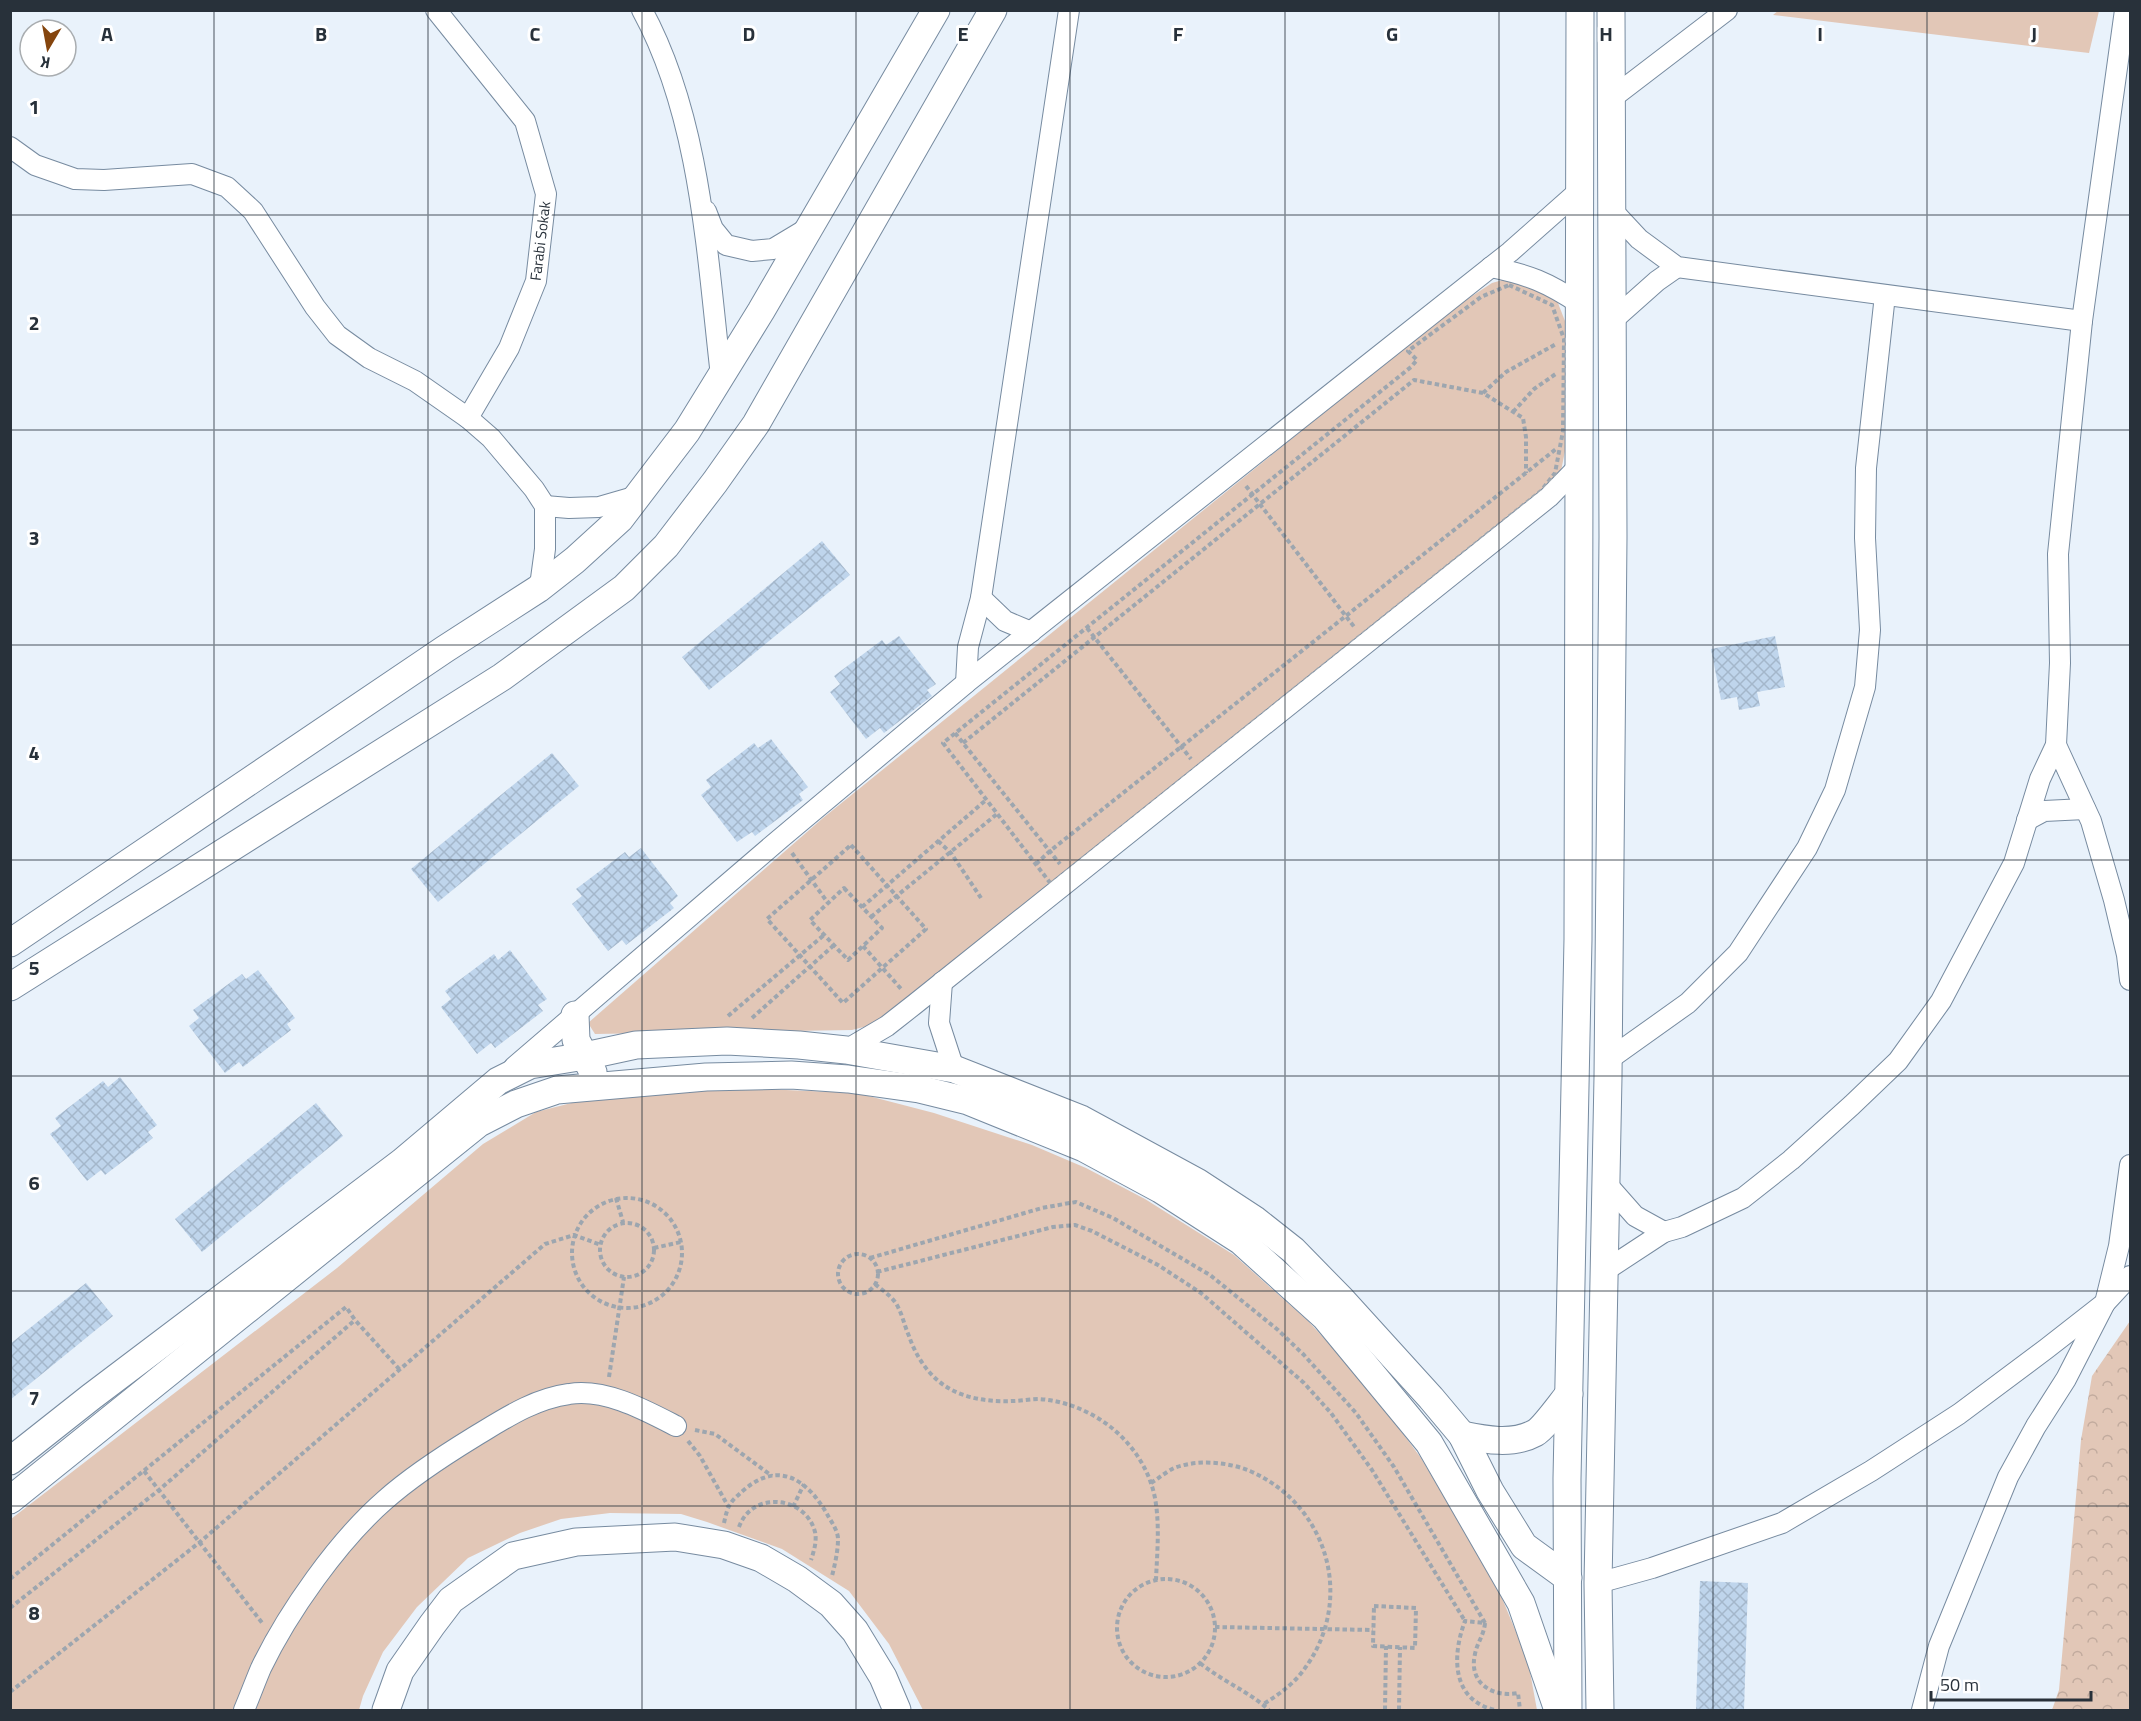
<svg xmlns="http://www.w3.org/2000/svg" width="2141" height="1721" font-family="'Titillium Web',sans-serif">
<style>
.forest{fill:url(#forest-crowns)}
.park{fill:#e2c7b7}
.building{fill:url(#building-cross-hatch)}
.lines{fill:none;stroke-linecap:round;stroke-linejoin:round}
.street-casing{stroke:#778ba0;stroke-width:22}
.secondary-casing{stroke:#778ba0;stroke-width:29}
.path{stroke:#9da6af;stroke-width:4;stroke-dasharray:4.5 3;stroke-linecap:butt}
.street{stroke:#fff;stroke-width:20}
.secondary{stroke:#fff;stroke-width:27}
.grid{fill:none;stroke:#28313a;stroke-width:1.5;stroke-opacity:0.55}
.labels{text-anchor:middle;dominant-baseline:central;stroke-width:6;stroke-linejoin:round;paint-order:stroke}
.street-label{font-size:15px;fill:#28313a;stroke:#fff}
.grid-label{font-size:20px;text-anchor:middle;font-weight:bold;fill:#28313a;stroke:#fff;stroke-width:6;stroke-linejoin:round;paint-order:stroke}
</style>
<defs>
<pattern id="forest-crowns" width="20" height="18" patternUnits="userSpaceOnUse" patternTransform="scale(1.5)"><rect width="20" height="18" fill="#e2c7b7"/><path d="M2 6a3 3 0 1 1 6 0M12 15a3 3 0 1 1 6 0" fill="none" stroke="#c2ab9e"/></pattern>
<pattern id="building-cross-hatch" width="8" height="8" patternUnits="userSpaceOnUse" patternTransform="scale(1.5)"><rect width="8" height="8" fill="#bfd5ec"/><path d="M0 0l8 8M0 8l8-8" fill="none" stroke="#a4b7cb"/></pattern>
</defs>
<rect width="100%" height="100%" fill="#e9f2fb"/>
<polygon class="forest" points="2130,1321 2130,1710 2052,1710 2059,1690 2081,1440 2092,1376"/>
<g class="park">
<polygon points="1779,10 2099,10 2099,11 2089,53 1773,15"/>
<polygon points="1506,279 1536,288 1556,298 1565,321 1566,446 1561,471 1546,493 883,1022 852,1030 595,1034 588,1023 823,818 1452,309 1492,283"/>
<polygon points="738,1088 857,1093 934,1113 1032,1145 1086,1168 1145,1199 1234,1255 1308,1321 1364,1381 1421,1458 1497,1586 1528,1661 1537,1710 923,1710 889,1644 849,1591 782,1549 707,1522 681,1514 610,1513 561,1519 520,1533 468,1558 417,1607 383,1652 363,1696 359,1710 11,1710 11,1519 337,1268 483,1144 536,1112 599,1096"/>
</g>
<g class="building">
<polygon points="822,541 850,575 709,690 682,657"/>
<polygon points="899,636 936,684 927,690 932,696 928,699 884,733 880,728 866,739 830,692 840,684 834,676 882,640 886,645"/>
<polygon points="1775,636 1785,687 1757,692 1760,706 1739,710 1737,697 1721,700 1711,649"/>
<polygon points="771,739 808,787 799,794 803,800 755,836 752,832 737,842 701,795 711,787 706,780 754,743 758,748"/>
<polygon points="552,753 579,786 438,902 411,869"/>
<polygon points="641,848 678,896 670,903 674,908 626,945 622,940 608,951 572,904 582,896 576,889 625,852 629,857"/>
<polygon points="510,950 547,999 538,1005 543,1011 495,1048 491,1043 477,1054 441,1007 451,999 445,991 494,954 498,960"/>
<polygon points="258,970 295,1018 287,1024 291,1030 243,1067 239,1062 225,1073 189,1026 199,1018 193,1010 242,974 246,979"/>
<polygon points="120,1077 157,1125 148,1132 153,1138 105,1175 101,1170 87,1181 50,1134 61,1126 55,1118 103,1081 108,1087"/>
<polygon points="316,1103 343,1136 202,1252 175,1219"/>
<polygon points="86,1283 113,1316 10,1400 10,1344"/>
<polygon points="1700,1581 1748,1583 1744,1710 1696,1710"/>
</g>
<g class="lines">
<g class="street-casing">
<g id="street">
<polyline points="436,10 525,121 546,194 536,281 509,348 468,418"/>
<path d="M 642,10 C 701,118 707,256 721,376"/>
<polyline points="1612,98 1727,10"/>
<polyline points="10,147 35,165 75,179 104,180 192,174 227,187 253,211 315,307 337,335 369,358 415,381 468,418 491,438 534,489 545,506 545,549 540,586"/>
<polyline points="1612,210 1639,239 1677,267 2082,321"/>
<polyline points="706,211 713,229 726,245 752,251 773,249 808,228"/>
<path d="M 1491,267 C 1529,275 1547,282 1580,304"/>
<polyline points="1612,321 1657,281 1677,267"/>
<polyline points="545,506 569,508 599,507 637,496"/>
<polyline points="981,598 1005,621 1031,632"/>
<polyline points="966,683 968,647 981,598 1069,10"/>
<polyline points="2056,745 2091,821 2114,900 2127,955 2130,980"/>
<polyline points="2027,820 2044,811 2085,809"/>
<polyline points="942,982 939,1023 954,1069"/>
<polyline points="846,1050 887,1026 915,1004 1549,497 1579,466"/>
<polyline points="1608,1060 1688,1003 1738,953 1807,848 1835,790 1865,687 1870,630 1865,538 1866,468 1885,295"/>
<polyline points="514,1067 781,838 966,683 1510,252 1580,190"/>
<polyline points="1664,1232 1682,1227 1743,1198 1791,1160 1852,1105 1898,1061 1941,1001 2014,863 2040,779 2056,745 2060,663 2058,554 2082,321 2125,10"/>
<polyline points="1603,1272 1664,1232 1635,1216 1605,1182"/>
<polyline points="1598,1583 1652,1568 1782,1523 1871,1471 1959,1414 2046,1349 2105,1303 2130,1276"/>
<path d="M 244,1710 C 250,1696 255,1682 261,1668 C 288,1612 338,1541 385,1500 C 412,1476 443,1456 474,1437 C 504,1419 533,1399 569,1394 C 605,1388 645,1410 676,1426"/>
<polyline points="1922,1710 1939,1646 2008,1477 2036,1426 2066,1379 2105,1303 2119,1246 2130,1165"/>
</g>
</g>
<g class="secondary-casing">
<g id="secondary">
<polyline points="10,943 445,649 538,589 575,560 620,519 687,431 761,311 936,10"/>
<polyline points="10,987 502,677 624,588 666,546 715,482 756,424 993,10"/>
<polyline points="575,1015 576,1040 593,1072"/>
<path d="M 1462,1435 C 1486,1440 1513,1445 1535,1433 C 1544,1428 1562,1402 1569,1394"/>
<polyline points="10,1461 91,1397 402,1162 498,1081 530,1065 585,1056 636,1045 727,1041 799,1045 846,1050 954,1069 1081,1119 1197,1182 1255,1220 1293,1250 1342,1300 1431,1398 1462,1435 1490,1491 1524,1546 1568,1578"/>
<polyline points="10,1500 479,1123 516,1104 557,1090 706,1077 791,1075 848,1079 919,1089 968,1101 1084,1148 1160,1189 1241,1241 1325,1317 1429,1443 1521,1603 1558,1710"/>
<polyline points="386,1710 400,1671 432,1625 451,1600 513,1556 576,1542 675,1537 724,1545 761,1558 797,1579 831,1604 855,1631 883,1677 897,1710"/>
<polyline points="1568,1710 1567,1479 1578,939 1580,10"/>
<polyline points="1600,1710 1598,1583 1608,1077 1613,537 1611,10"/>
</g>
</g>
<g class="path">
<polygon points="1509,285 1552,305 1564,339 1563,431 1555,473 1541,491 1051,884 943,743 1411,367 1417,360 1408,351 1481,297"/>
<polyline points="1483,393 1506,372 1556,344"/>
<polyline points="1513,412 1534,389 1557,373"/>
<polyline points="1246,486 1355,628"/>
<polyline points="1087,628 1191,759"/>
<polyline points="955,733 1060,864"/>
<polyline points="963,743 1414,380 1483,393 1523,418 1526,437 1526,473"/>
<polyline points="938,841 951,853 981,898"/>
<polygon points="851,845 926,929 843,1003 767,919"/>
<polyline points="792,853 828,903"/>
<polyline points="1036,864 1050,851 1556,449"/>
<polygon points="844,888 882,928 848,960 810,920"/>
<polyline points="862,907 986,800"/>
<polyline points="871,917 997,814"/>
<polyline points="863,946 902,990"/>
<polyline points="728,1016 824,935"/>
<polyline points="752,1018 834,945"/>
<circle cx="627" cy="1253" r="55"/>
<polyline points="616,1198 623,1222"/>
<circle cx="627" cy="1250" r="27"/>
<polyline points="654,1248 681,1242"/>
<circle cx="858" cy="1274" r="20"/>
<path d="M 870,1258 L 1042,1208 L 1064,1204 L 1076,1202 L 1113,1218 L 1210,1275 L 1278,1330 L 1304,1355 L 1356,1413 L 1394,1467 L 1485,1623 L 1465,1621 C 1452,1655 1451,1700 1495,1710"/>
<polyline points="877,1272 1053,1227 1075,1225 1092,1231 1158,1265 1201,1293 1304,1383 1331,1413 1372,1470 1465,1621"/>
<path d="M 875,1284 C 882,1290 890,1295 895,1302 C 902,1312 904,1325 909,1336 C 916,1357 930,1378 950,1389 C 968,1399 991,1402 1012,1401 C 1021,1401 1030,1399 1039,1399 C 1094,1403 1144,1443 1155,1498 C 1160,1526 1157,1553 1156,1580"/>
<polyline points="609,1377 624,1277"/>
<polyline points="695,1430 715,1434 772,1476"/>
<polyline points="688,1441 700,1456 728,1506"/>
<polyline points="144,1471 263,1624"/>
<path d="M 1151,1483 C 1159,1478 1166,1472 1174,1468 C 1198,1459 1228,1462 1250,1471 C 1332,1507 1357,1608 1298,1677 C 1288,1688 1275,1697 1262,1705"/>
<polyline points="793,1507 804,1484"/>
<path d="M 724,1523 C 728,1504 730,1502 745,1489 C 780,1460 808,1481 827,1514 C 831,1521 838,1531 838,1539 C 838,1551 835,1564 832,1576"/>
<path d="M 739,1527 C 752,1490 806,1496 815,1532 C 817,1541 814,1551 811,1560"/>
<polyline points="10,1579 346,1307 355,1320 400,1370"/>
<circle cx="1166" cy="1628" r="49"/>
<polygon points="1374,1606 1416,1608 1415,1648 1373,1646"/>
<polyline points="10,1608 159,1490 355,1320"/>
<path d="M 1485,1623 C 1484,1635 1477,1643 1475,1654 C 1468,1683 1493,1698 1518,1693 L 1520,1710"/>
<polyline points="1215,1627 1373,1630"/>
<path d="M 1200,1663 C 1222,1681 1248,1691 1269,1710"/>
<polyline points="10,1692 200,1542 545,1244 574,1235 601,1245"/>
<polyline points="1385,1710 1386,1646"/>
<polyline points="1399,1710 1400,1647"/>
</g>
<use href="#street" class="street"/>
<use href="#secondary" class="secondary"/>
</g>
<path class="grid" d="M 214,10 L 214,1710M 428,10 L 428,1710M 642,10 L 642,1710M 856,10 L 856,1710M 1070,10 L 1070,1710M 1285,10 L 1285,1710M 1499,10 L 1499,1710M 1713,10 L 1713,1710M 1927,10 L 1927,1710M 10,215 L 2130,215M 10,430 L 2130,430M 10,645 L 2130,645M 10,860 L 2130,860M 10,1076 L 2130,1076M 10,1291 L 2130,1291M 10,1506 L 2130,1506"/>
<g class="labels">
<g class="street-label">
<text transform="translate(540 241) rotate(-83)">Farabi Sokak</text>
</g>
</g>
<g class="grid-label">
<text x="107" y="41">A</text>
<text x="321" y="41">B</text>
<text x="535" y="41">C</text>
<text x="749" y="41">D</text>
<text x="963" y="41">E</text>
<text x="1178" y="41">F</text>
<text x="1392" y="41">G</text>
<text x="1606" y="41">H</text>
<text x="1820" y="41">I</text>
<text x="2034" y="41">J</text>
<text x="34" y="114">1</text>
<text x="34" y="330">2</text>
<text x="34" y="545">3</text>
<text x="34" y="760">4</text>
<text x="34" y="975">5</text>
<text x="34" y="1190">6</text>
<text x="34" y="1405">7</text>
<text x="34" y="1620">8</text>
</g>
<rect width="2141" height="1721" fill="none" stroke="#28313a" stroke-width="24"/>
<g transform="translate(48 48) rotate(190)"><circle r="28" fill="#ffffff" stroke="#a9adb0" stroke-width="1.5"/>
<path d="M0-4.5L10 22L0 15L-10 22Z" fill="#85450e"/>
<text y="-9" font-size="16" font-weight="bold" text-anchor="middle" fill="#28313a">K</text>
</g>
<path d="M1931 1691v9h160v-9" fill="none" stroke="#28313a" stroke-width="3"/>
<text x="1940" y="1691" font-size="18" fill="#28313a" stroke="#ffffff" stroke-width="4.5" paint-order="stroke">50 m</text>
</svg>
